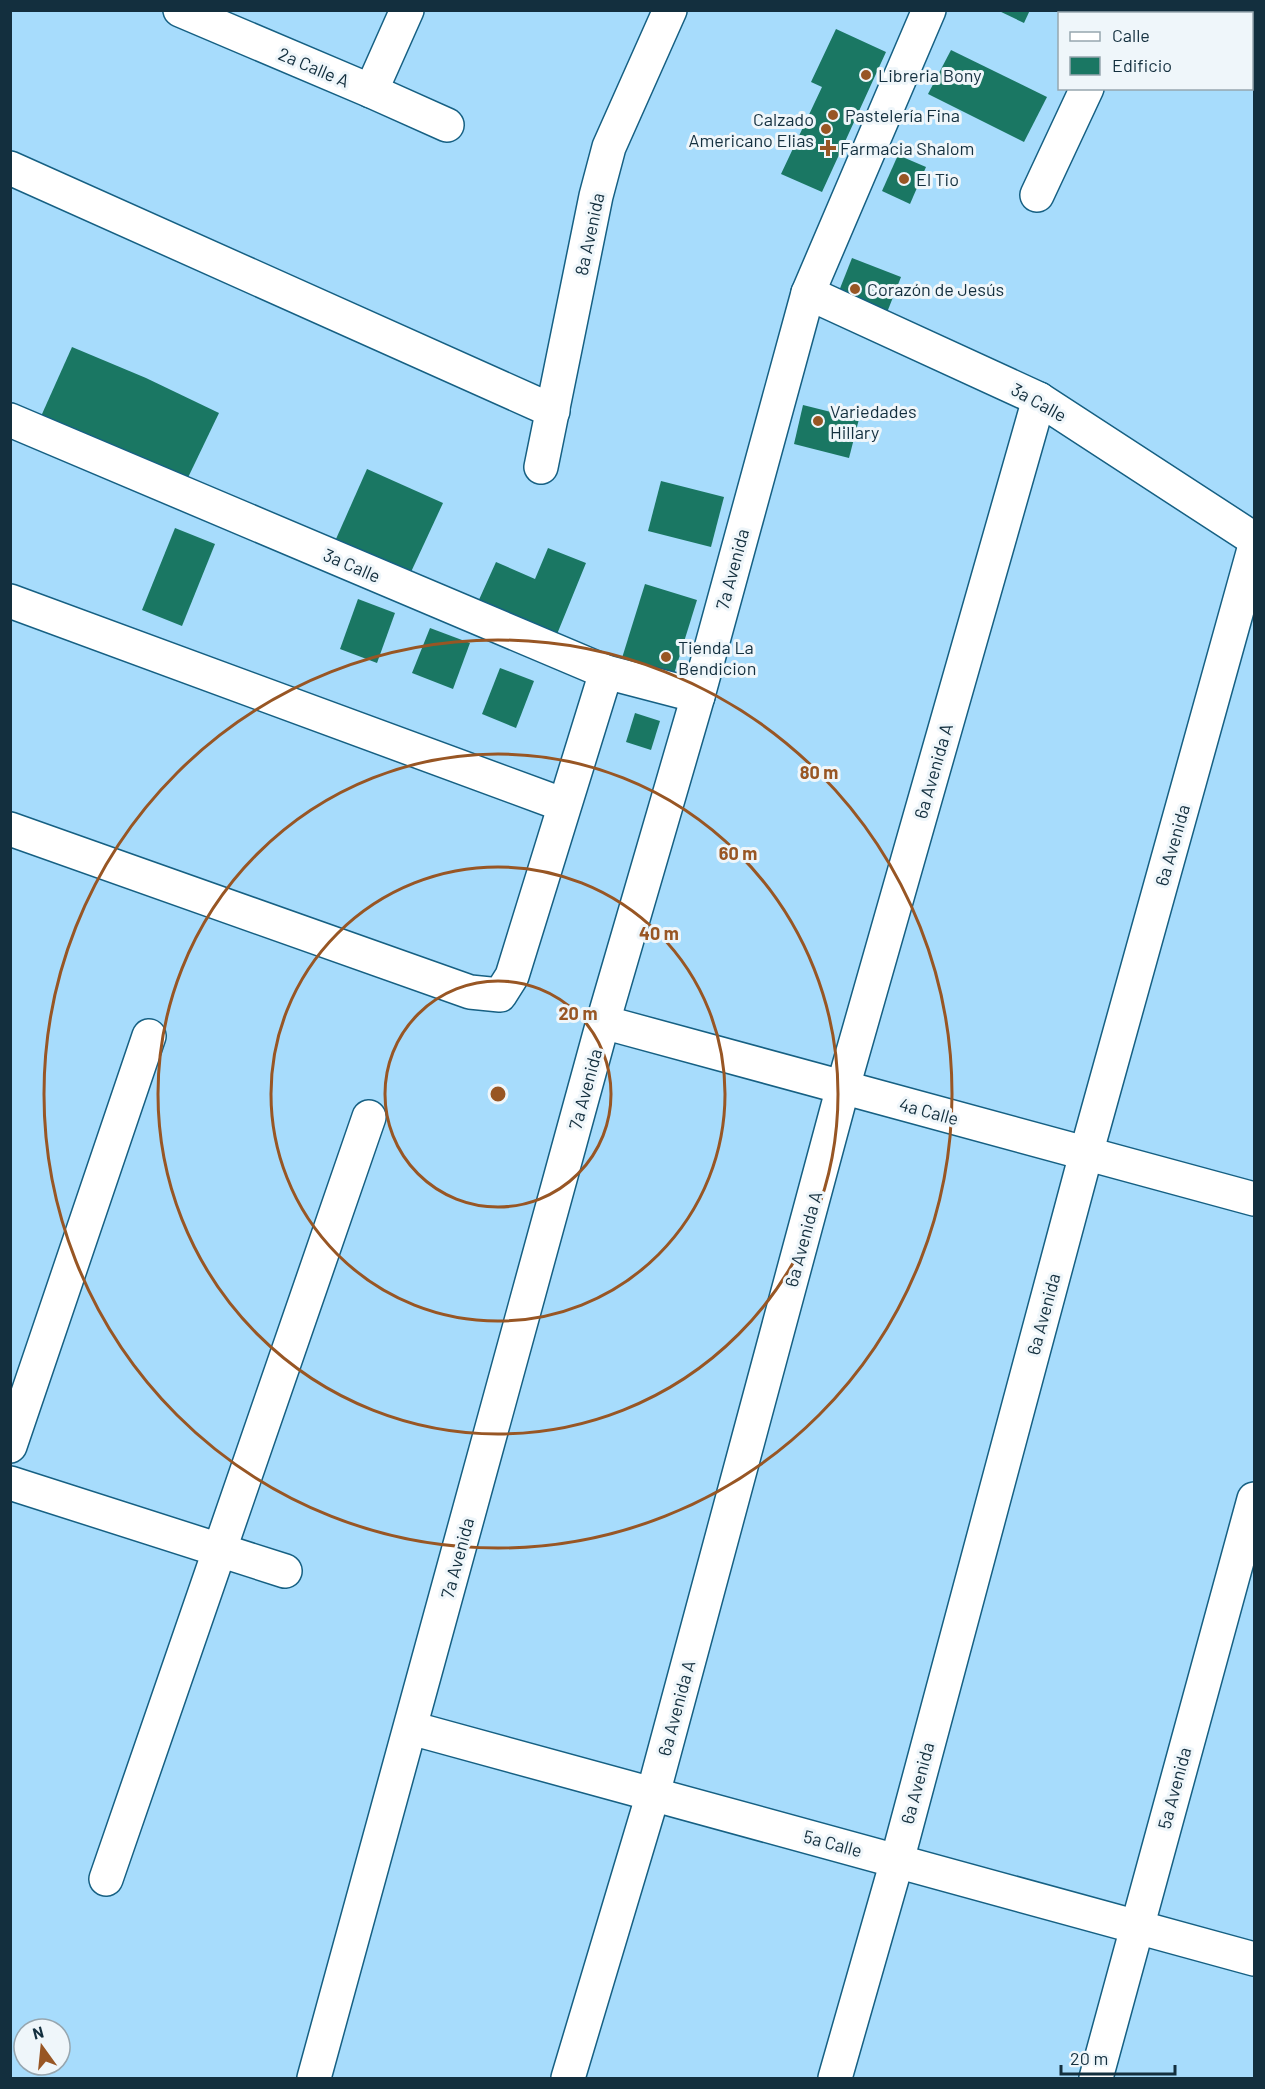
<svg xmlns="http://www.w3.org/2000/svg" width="1265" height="2089" font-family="Barlow,sans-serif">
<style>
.building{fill:#1a7763}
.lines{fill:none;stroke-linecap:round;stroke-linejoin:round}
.street-casing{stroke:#166083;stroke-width:36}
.street{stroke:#fff;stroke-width:33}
.ring{fill:none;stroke:#985624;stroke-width:3}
.poi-dot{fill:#985624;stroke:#eff6fa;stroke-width:2}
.labels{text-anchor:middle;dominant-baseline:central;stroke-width:6;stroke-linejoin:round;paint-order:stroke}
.street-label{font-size:18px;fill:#132f3e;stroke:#eff6fa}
.poi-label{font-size:18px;fill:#132f3e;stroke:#eff6fa;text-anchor:start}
.centre{fill:#985624;stroke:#eff6fa;stroke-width:3}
.ring-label{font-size:18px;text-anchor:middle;font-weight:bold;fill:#985624;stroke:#eff6fa;stroke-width:6;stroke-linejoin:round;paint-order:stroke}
</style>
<rect width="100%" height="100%" fill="#a7dcfc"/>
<g class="building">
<polygon points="997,10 1030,10 1024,23"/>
<polygon points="836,29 886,52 822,192 781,174 822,87 811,82"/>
<polygon points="951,50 1047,97 1024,142 928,94"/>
<polygon points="898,155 926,167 910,204 882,191"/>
<polygon points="852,258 901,277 886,315 837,296"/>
<polygon points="72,347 146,378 219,413 182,490 38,423"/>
<polygon points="803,405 859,419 849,458 794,444"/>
<polygon points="367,469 443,503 411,572 336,539"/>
<polygon points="661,481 724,497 711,547 648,531"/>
<polygon points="175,528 215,544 182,626 142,610"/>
<polygon points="548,548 586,563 553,644 473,613 496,562 535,579"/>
<polygon points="645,584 697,600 674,674 622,658"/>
<polygon points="358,599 395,613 377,663 340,649"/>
<polygon points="430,628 470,643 453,689 412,673"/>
<polygon points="500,668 534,681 516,728 482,714"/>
<polygon points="635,713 660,721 651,750 626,742"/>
</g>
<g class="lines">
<g class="street-casing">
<g id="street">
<polyline points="180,10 371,91 447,125"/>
<polyline points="1122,14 1123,10"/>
<polyline points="371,91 407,10"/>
<polyline points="10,168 553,411"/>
<polyline points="1037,195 1087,88"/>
<polyline points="808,293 1039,399 1254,539"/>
<polyline points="10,420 606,672 698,696"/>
<polyline points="541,467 596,196 609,147 670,10"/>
<polyline points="10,601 564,805"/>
<polyline points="10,829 470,992 500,995 512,976 606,672"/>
<polyline points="603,1022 1254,1199"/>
<polyline points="10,1446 149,1036"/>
<polyline points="10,1483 285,1571"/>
<polyline points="411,1728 1254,1959"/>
<polyline points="106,1879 369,1117"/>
<polyline points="314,2078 603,1022 698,696 808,293 929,10"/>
<polyline points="568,2078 653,1794 843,1087 1039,399"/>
<polyline points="835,2078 897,1861 1086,1154 1254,549"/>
<polyline points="1096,2078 1254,1499"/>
</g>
</g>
<use href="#street" class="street"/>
</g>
<g class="ring">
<circle cx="498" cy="1094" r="113"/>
<circle cx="498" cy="1094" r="227"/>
<circle cx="498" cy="1094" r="340"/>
<circle cx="498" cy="1094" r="454"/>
</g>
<g class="poi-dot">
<circle cx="866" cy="75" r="6"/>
<circle cx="833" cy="115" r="6"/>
<circle cx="826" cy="129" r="6"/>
<path d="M825 139h6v6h6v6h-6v6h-6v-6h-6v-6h6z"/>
<circle cx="904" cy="179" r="6"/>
<circle cx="855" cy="289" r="6"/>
<circle cx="818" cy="421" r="6"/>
<circle cx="666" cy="657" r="6"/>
</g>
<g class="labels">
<g class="street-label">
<text transform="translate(314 67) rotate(23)">2a Calle A</text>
<text transform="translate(589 234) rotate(-78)">8a Avenida</text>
<text transform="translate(1039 402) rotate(29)">3a Calle</text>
<text transform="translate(352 565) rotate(23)">3a Calle</text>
<text transform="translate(732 569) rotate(-75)">7a Avenida</text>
<text transform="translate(933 771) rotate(-74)">6a Avenida A</text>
<text transform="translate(1172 845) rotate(-74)">6a Avenida</text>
<text transform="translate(585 1089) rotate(-75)">7a Avenida</text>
<text transform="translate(929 1111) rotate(15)">4a Calle</text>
<text transform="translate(803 1239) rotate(-75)">6a Avenida A</text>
<text transform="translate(1043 1314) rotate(-75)">6a Avenida</text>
<text transform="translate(457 1558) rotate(-75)">7a Avenida</text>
<text transform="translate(676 1708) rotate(-75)">6a Avenida A</text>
<text transform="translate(917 1783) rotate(-75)">6a Avenida</text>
<text transform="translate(1174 1788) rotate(-75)">5a Avenida</text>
<text transform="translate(833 1843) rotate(15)">5a Calle</text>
</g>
<g class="poi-label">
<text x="878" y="75">Libreria Bony</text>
<text x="845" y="115">Pastelería Fina</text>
<text x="814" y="119" text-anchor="end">Calzado<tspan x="814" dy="21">Americano Elias</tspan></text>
<text x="840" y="148">Farmacia Shalom</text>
<text x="916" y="179">El Tio</text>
<text x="867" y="289">Corazón de Jesús</text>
<text x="830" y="411">Variedades<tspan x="830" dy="21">Hillary</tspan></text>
<text x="678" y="647">Tienda La<tspan x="678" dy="21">Bendicion</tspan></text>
</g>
</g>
<circle cx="498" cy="1094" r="9" class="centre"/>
<g class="ring-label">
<text x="819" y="779">80 m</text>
<text x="738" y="860">60 m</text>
<text x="659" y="940">40 m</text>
<text x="578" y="1020">20 m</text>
</g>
<rect width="1265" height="2089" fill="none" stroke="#132f3e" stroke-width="24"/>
<rect x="1058" y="12" width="195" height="78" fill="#eff6fa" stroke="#97a6af" stroke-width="1.5"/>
<rect x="1070" y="32" width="30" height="9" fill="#ffffff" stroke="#97a6af" stroke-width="1.5"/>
<text x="1112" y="42" font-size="18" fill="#132f3e">Calle</text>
<rect x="1070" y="57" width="30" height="18" fill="#1a7763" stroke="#97a6af" stroke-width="1.5"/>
<text x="1112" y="72" font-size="18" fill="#132f3e">Edificio</text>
<g transform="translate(42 2047) rotate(345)"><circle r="28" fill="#eff6fa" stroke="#97a6af" stroke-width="1.5"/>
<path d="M0-4.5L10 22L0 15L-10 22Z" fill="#985624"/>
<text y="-9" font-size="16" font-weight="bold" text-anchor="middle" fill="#132f3e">N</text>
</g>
<path d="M1061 2065v9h114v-9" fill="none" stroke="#132f3e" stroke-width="3"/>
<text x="1070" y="2065" font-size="18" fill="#132f3e" stroke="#eff6fa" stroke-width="4.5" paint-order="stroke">20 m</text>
</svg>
